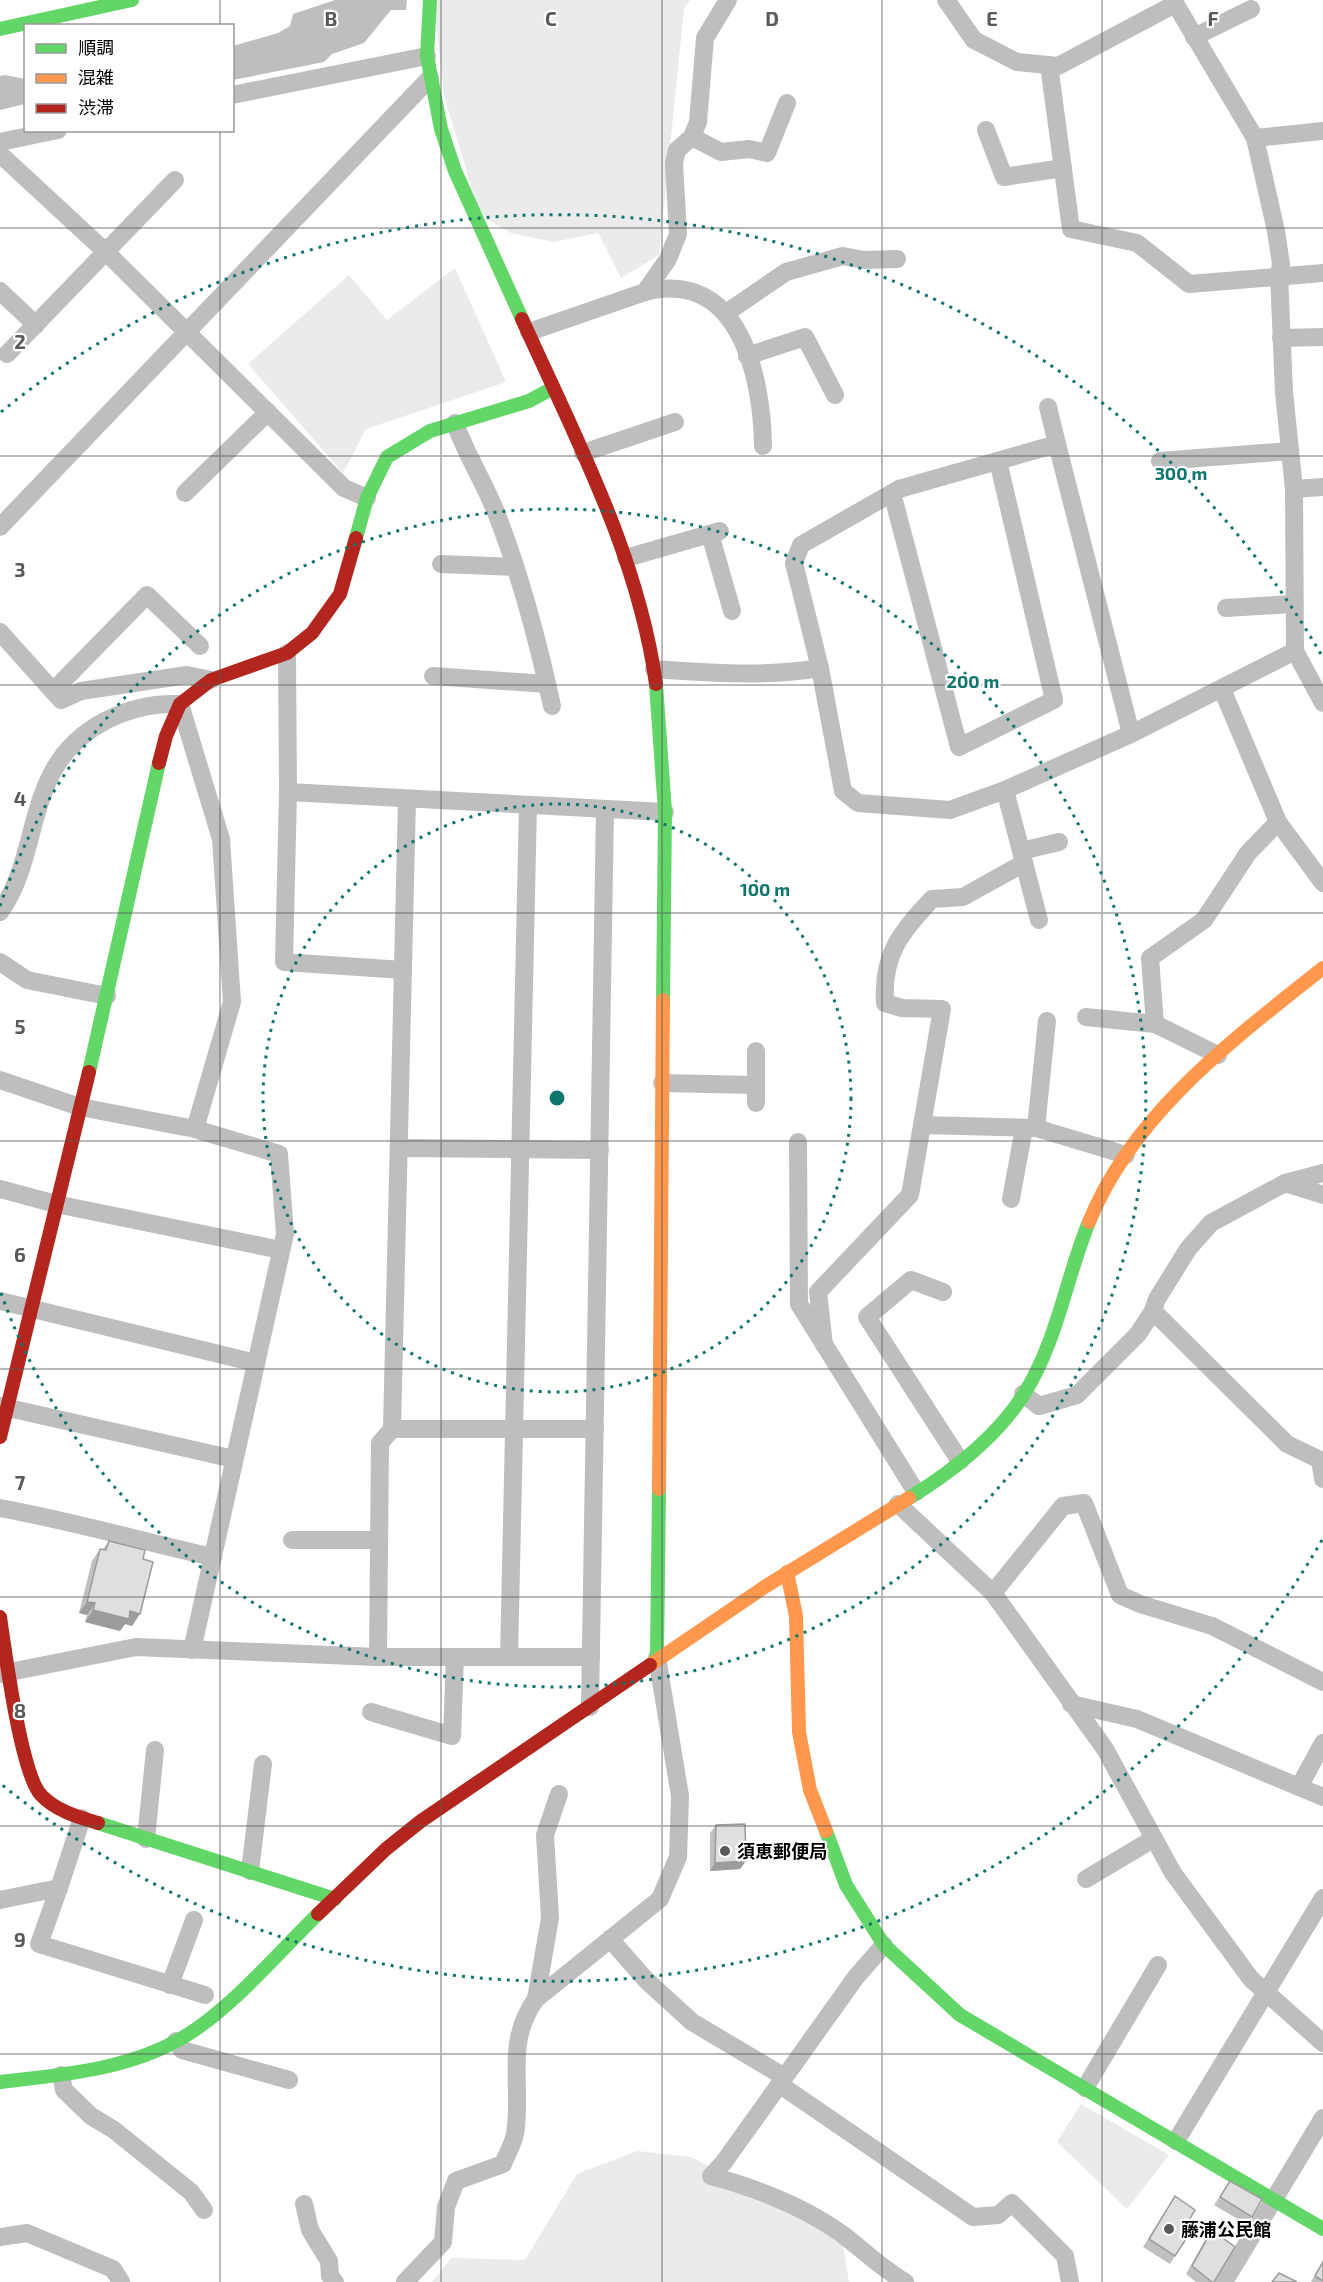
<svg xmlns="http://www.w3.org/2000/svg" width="1323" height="2282" font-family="'Exo 2','Noto Sans JP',sans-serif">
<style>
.green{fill:#ebebeb}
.water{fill:#bebebe}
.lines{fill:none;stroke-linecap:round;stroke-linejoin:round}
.street{stroke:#bebebe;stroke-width:18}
.fast{stroke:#63d668;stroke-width:14}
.slow{stroke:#ff974d;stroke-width:14}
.jam{stroke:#b3261e;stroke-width:14}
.wall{fill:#c0c0c0}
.shaded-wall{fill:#9c9c9c}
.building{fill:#dfdfdf;stroke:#9c9c9c;stroke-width:1.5}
.grid{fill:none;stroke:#595959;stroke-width:1.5;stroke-opacity:0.55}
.ring{fill:none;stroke:#0f766e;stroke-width:3;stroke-dasharray:3 6}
.poi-dot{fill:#595959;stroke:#fff;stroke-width:2}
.labels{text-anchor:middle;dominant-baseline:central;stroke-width:4.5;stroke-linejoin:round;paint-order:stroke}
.poi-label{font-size:18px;font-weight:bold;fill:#000;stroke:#fff;text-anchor:start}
.grid-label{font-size:20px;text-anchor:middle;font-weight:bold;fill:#595959;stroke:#fff;stroke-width:4.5;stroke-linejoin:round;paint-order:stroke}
.centre{fill:#0f766e;stroke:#fff;stroke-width:3}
.ring-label{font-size:18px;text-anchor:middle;font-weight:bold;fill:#0f766e;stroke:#fff;stroke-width:4.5;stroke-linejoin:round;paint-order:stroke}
</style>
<rect width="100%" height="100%" fill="#fff"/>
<g class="green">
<polygon points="434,0 690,0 684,9 659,255 621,278 598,233 553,242 511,233 488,220 477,205 444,96"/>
<polygon points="455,268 506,382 366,429 343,473 248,364 349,275 387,320"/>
<polygon points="1081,2104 1169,2155 1127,2209 1057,2142"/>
<polygon points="637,2151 691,2157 841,2234 849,2282 432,2282 451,2258 525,2260 577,2174"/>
</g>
<g class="water">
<polygon points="335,0 407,0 406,10 391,10 364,43 332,54 324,62 233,80 233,46 278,33 290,26 293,14"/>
<polygon points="5,75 25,79 25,104 0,110 0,76"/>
</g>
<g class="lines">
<g class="street">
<polyline points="946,0 974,40 1017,62 1058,66 1175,4"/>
<polyline points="1173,0 1255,138 1276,231 1281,264 1279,275 1284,392 1294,489 1295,651 1323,703"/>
<polyline points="1194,37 1251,9"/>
<polyline points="1049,65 1071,229 1137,243 1189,284 1323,273"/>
<polyline points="232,95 427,56"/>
<polyline points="986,130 1004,177 1063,168"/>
<polyline points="692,137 721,152 749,149 767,153 787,103"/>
<polyline points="1255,138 1323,131"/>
<polyline points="0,142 58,130"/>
<polyline points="0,154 107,253 344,488 367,498"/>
<polyline points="0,291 36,325"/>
<path d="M 645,292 C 739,268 762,376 763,446"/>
<polyline points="726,313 786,272 843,256 864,260 897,259"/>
<polyline points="529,332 645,292 668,259 678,234 674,163 677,150 692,137 698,122 705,38 728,0"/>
<polyline points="1281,338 1323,337"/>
<polyline points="7,354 175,180"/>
<polyline points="747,356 805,337 835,395"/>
<polyline points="1048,407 1057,444"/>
<path d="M 455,423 C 466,455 485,483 497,515 C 521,577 538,641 552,706"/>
<polyline points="583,453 675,422"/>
<polyline points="1160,461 1290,451"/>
<polyline points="1294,489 1323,487"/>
<polyline points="185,493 268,412"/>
<polyline points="892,493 959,747 1054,700 998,461"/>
<polyline points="0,527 430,78"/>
<polyline points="710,534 732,611"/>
<polyline points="626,558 720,531"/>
<polyline points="441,564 514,567"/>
<polyline points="1226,608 1293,604"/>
<polyline points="0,632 61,700 81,691 187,675 211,680"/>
<polyline points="287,653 288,792 284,962 403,970"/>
<polyline points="820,668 794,563 801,545 899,489 1057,444 1131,734"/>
<path d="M 654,669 C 708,673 766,677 820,668 L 843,791 L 858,803 L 950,810 L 1005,790 L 1131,734 L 1295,651"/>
<polyline points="433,676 547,684"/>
<polyline points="1222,689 1278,822 1323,883"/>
<polyline points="53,691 147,595 200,646"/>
<polyline points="1005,790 1039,920"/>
<polyline points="288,792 665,812"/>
<polyline points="1021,851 1059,842"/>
<path d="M 0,912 C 29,872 29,818 51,775 C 75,727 129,702 180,704 L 221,839 L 232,1002 L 195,1129"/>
<polyline points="0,962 27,980 107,996"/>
<polyline points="1086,1017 1155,1024"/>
<polyline points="1047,1021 1036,1128 1126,1155"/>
<polyline points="1218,1055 1155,1024 1150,958 1204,920 1248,853 1278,822"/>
<polyline points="0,1080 80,1107 195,1129 279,1154 285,1234 192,1650"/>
<polyline points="662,1083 756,1085"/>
<polyline points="756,1103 756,1051"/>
<polyline points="922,1125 1036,1128"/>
<polyline points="798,1142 799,1304 916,1492"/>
<polyline points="399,1148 600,1150"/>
<polyline points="1288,1184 1323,1195"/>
<polyline points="0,1189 56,1204 281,1250"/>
<polyline points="1011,1199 1024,1128"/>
<polyline points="943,1292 911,1280 867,1317 960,1461"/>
<polyline points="0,1301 256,1363"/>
<polyline points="1153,1311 1287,1444 1320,1460 1323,1479"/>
<path d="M 824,1345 L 818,1292 L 910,1195 L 942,1009 L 902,1008 L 885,1003 C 882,955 900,933 932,899 L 963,897 L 1024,863"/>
<polyline points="1023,1394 1039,1406 1077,1395 1138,1334 1153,1311 1157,1299 1188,1249 1211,1223 1285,1183 1323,1173"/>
<polyline points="0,1406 234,1459"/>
<polyline points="392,1429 595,1429"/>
<polyline points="898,1504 993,1593 1105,1749 1173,1873 1251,1979 1323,2043"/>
<path d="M 0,1508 C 72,1521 141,1541 213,1557"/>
<polyline points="292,1540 379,1540"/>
<polyline points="993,1593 1063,1506 1084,1503 1120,1595 1140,1604 1212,1626 1323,1682"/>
<polyline points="378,1657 380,1443 392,1429 407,799"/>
<polyline points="509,1657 528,805"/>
<polyline points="0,1674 136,1647 378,1657 591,1657"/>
<polyline points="1071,1704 1137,1719 1299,1787 1323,1743"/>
<polyline points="590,1707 605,809"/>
<polyline points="371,1712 452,1736 455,1657"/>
<polyline points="1299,1787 1323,1797"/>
<polyline points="146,1839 155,1750"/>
<polyline points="250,1871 263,1764"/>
<polyline points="1086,1879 1153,1839"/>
<polyline points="59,1888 39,1944 205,1995"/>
<polyline points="0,1900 59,1888 82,1818"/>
<polyline points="610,1939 646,1980 692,2022 783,2076"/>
<path d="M 884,1945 L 856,1977 L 724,2162 L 711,2176 C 756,2188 803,2206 842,2234 C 863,2250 881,2268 905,2282"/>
<polyline points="170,1985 194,1920"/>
<polyline points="536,1999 550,1918 545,1835 559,1794"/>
<polyline points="176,2041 182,2050 289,2080"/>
<polyline points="61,2075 64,2090 91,2116 114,2130 191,2192 204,2210"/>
<polyline points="779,2084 973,2217 998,2215 1012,2203 1065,2256 1070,2282"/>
<polyline points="1085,2088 1158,1965"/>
<polyline points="1176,2141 1323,1898"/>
<polyline points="304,2204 310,2230 329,2261 330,2276 335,2282"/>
<polyline points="0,2237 27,2233 113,2269 121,2282"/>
<path d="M 405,2282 L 443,2242 L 446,2207 L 456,2181 L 503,2164 C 507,2154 513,2144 515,2134 C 523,2086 504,2043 536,1999 L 660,1899 L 678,1857 L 680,1796 L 657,1657"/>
<polyline points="1224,2282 1323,2118"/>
</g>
<g class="fast">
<polyline points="430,0 427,56 441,129 455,171 522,319"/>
<polyline points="0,29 132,0"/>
<polyline points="356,538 367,498 387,457 430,431 529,401 553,388"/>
<polyline points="656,684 665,812 663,1000"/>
<polyline points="89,1072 159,763"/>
<path d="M 909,1498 C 953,1471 996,1438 1024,1394 C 1057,1342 1066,1278 1089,1222"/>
<polyline points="657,1657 659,1489"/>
<polyline points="98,1823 335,1899"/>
<polyline points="826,1831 846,1885 884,1945 960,2015 1323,2229"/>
<path d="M 0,2082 C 61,2075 127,2070 182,2038 C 230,2010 278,1953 318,1914"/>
</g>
<g class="slow">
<path d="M 1089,1222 C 1133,1113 1234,1039 1323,968"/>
<polyline points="659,1489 663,1000"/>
<polyline points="787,1572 796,1616 799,1732 810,1790 826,1831"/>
<polyline points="650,1665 766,1586 909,1498"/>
</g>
<g class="jam">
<path d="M 522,319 C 575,437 638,554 656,684"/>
<polyline points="159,763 166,736 180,704 211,680 287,653 312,633 340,594 356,538"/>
<polyline points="0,1437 89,1072"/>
<path d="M 0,1617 C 5,1651 21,1774 41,1795 C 56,1811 78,1817 98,1823"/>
<polyline points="318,1914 386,1849 421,1821 650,1665"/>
</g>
</g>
<g class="wall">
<polygon points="109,1541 143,1559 132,1626 125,1624 120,1631 85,1622 87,1615 79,1613 92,1561 100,1549 103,1549"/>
<polygon points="716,1825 740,1869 710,1871 710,1833"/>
<polygon points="1230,2181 1252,2217 1246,2224 1214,2205"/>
<polygon points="1175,2196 1182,2232 1175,2256 1170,2264 1143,2247"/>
<polygon points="1212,2230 1214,2282 1196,2282 1186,2274 1206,2238"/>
<polygon points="1323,2260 1323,2282 1311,2282"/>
</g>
<g class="shaded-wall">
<polygon points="87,1602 95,1603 87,1615 79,1613"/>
<polygon points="93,1610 130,1611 140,1614 132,1626 125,1624 120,1631 85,1622"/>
<polygon points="746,1861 740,1869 710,1871 715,1863"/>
</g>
<g class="building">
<polygon points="109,1541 145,1550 143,1559 153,1562 140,1614 130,1611 129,1619 93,1610 95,1603 87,1602 100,1549 106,1550"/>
<polygon points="745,1824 746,1861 715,1863 716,1825"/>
<polygon points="1230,2181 1262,2199 1252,2217 1220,2197"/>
<polygon points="1175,2196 1195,2210 1182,2232 1188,2236 1175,2256 1149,2239"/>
<polygon points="1212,2230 1235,2247 1214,2282 1212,2282 1192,2266"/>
<polygon points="1323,2262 1323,2281 1315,2276"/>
<polygon points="1279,2273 1297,2282 1272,2282"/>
</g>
<path class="grid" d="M 220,0 L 220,26M 441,0 L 441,2282M 662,0 L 662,2282M 882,0 L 882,2282M 1102,0 L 1102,2282M 220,130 L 220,2282M 0,228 L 1323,228M 0,456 L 1323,456M 0,685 L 1323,685M 0,913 L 1323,913M 0,1141 L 1323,1141M 0,1369 L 1323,1369M 0,1597 L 1323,1597M 0,1826 L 1323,1826M 0,2054 L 1323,2054"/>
<g class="ring">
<circle cx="557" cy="1098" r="294"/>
<path d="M0 906A589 589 0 1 1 0 1290"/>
<path d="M1322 1540A883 883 0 0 1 1 1784M1 412A883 883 0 0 1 1322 656"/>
</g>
<g class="poi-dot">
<circle cx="725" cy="1851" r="6"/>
<circle cx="1169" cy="2229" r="6"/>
</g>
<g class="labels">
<g class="poi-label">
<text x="737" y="1851">須恵郵便局</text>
<text x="1181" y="2229">藤浦公民館</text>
</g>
</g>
<g class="grid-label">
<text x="331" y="26">B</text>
<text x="551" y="26">C</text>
<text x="772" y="26">D</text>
<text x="992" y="26">E</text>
<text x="1213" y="26">F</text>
<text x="20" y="349">2</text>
<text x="20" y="577">3</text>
<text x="20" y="806">4</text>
<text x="20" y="1034">5</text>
<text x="20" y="1262">6</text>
<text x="20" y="1490">7</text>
<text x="20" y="1718">8</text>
<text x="20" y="1947">9</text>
</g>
<circle cx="557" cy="1098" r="9" class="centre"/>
<g class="ring-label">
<text x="1181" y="480">300 m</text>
<text x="973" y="688">200 m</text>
<text x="765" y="896">100 m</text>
</g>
<rect x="24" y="24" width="210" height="108" fill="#ffffff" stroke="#999999" stroke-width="1.5"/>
<rect x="36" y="44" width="30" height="9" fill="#63d668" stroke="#999999" stroke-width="1.5"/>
<text x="78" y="54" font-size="18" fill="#000000">順調</text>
<rect x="36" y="74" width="30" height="9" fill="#ff974d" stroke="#999999" stroke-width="1.5"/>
<text x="78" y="84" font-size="18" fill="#000000">混雑</text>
<rect x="36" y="104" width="30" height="9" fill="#b3261e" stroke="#999999" stroke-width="1.5"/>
<text x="78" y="114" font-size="18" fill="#000000">渋滞</text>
</svg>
